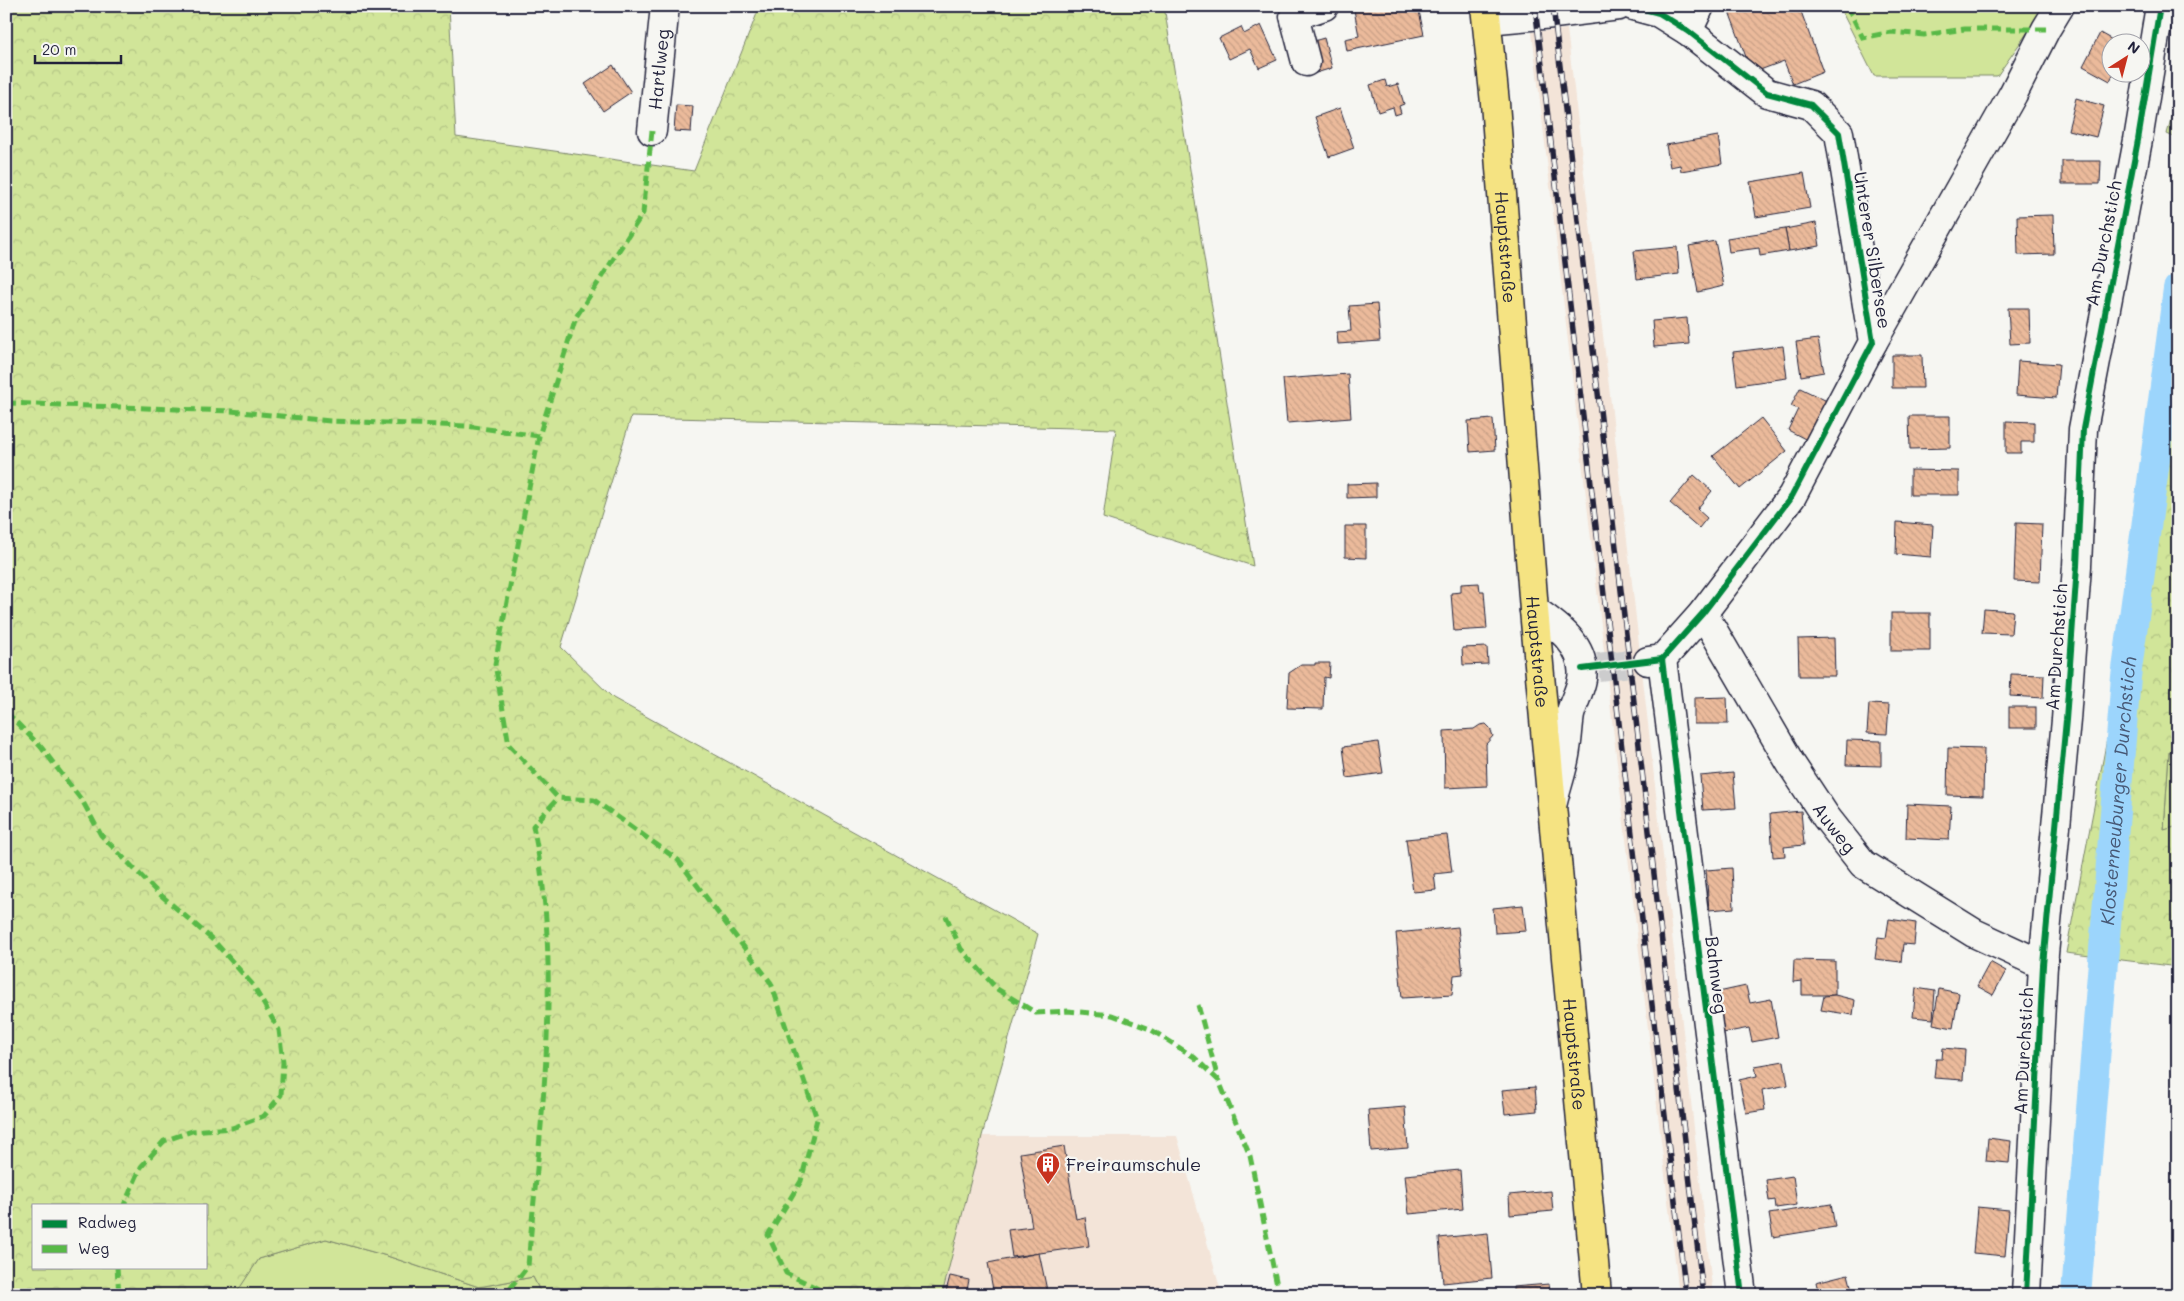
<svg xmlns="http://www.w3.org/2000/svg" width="2184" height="1301" font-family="Mali,sans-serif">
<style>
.built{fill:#f3e4d8}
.grass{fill:#d1e599;stroke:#7a846a}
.forest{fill:url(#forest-crowns);stroke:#7a846a;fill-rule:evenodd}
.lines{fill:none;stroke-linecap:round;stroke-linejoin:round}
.canal{stroke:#9cd5fc;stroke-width:30}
.building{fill:url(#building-back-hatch);stroke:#22223b}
.minor-tunnel{stroke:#cccccd;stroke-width:28;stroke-dasharray:28 14;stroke-linecap:butt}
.minor-casing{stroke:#22223b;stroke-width:31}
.major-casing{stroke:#22223b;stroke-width:31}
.minor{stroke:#f6f6f2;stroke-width:28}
.major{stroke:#f5e382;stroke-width:28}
.rail-casing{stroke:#22223b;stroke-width:5.5}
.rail{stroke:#f6f6f2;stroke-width:4;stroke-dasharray:11;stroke-linecap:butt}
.quiet{stroke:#58b947;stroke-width:5;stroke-dasharray:10 5;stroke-linecap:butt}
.cycleway-casing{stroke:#f6f6f2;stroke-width:9}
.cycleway{stroke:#00873e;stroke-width:6}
.labels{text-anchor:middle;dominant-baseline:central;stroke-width:4.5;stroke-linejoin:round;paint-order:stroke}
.street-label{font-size:18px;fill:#22223b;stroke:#f6f6f2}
.poi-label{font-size:18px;fill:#22223b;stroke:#f6f6f2;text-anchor:start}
.water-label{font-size:19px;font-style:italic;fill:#475875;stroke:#f6f6f2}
</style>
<defs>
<pattern id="forest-crowns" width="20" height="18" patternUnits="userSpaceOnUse" patternTransform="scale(1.25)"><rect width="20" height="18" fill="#d1e599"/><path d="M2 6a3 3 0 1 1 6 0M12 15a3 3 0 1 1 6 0" fill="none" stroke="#b3c485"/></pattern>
<pattern id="building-back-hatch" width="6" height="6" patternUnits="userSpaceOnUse" patternTransform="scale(1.25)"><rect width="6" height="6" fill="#ebba9b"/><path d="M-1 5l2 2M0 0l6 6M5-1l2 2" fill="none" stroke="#c9a086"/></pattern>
</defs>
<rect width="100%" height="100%" fill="#f6f6f2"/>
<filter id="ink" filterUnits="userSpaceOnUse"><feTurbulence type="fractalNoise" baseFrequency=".02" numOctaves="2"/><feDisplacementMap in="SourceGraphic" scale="10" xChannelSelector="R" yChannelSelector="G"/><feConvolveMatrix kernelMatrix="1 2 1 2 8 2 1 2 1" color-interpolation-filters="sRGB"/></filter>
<g filter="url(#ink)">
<g class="built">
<polygon points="1567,29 1631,574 1713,1295 1679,1295 1532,32"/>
<polygon points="982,1136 1177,1136 1222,1295 942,1295"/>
</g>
<g class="grass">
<polygon points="1839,6 2046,6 1997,76 1874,76"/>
<polygon points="2178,93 2178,139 2167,134"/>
<polygon points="2178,748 2178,826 2164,831 2169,752"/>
<polygon points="326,1239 387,1256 479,1287 533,1277 542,1295 238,1295 236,1292 259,1259"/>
</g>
<g class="forest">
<path d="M 6,6 L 449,6 L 456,137 L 694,171 L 760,6 L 1164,6 L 1253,566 L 1103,518 L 1116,429 L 631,417 L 561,647 L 613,698 L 1038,934 L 982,1136 L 942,1295 L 542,1295 L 533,1277 L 479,1287 L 387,1256 L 326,1239 L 259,1259 L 237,1292 L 238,1295 L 6,1295 ZM 34,1205 L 206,1205 L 206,1267 L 34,1267 Z"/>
<polygon points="2178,368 2178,748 2169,752 2164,830 2178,826 2178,967 2066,953"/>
</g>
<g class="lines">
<path class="canal" id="s1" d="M 2076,1295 L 2126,677 L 2178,289"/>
</g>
<g class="building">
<polygon points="1374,6 1418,6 1424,35 1347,51 1345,39 1359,36 1354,10"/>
<polygon points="1727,6 1799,6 1823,72 1793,84 1784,61 1752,73"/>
<polygon points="1261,25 1277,60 1259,68 1250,49 1229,59 1219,38 1241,27 1244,34"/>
<polygon points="2100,33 2116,42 2112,42 2112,72 2114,72 2110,81 2083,66"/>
<polygon points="1324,38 1332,68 1313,74 1307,43"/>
<polygon points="613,65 631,92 603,111 585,84"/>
<polygon points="1385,80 1387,87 1398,84 1404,104 1399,106 1401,113 1395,115 1393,107 1378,112 1370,85"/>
<polygon points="2076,98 2104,106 2096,137 2068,130"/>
<polygon points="676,105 693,106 691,132 674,131"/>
<polygon points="1340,108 1354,148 1329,157 1315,117"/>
<polygon points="1718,136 1722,164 1681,171 1680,165 1670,167 1666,145"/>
<polygon points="2062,161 2101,161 2100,184 2062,184"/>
<polygon points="1804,173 1810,208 1756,217 1750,182"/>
<polygon points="2053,215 2054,254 2018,255 2017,216"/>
<polygon points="1816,223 1820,246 1789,251 1785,229"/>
<polygon points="1785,229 1789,251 1760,256 1759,248 1729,252 1727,238"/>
<polygon points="1715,241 1724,286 1698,292 1689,246"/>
<polygon points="1677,247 1679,274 1637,279 1634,251"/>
<polygon points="1377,304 1380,341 1338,344 1337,332 1351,331 1349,306"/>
<polygon points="2008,308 2029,308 2030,343 2010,344"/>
<polygon points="1687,318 1689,344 1654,347 1652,321"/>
<polygon points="1818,339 1824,372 1801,376 1796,342"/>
<polygon points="1783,346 1787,378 1737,385 1733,352"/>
<polygon points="1892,355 1922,355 1923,388 1892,388"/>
<polygon points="2018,361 2059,364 2056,398 2016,395"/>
<polygon points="1348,374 1351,418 1287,423 1283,379"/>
<polygon points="1800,388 1829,402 1809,441 1788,430 1798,409 1791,406"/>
<polygon points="1909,416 1950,416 1950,448 1910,449"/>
<polygon points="1761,418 1787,451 1740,489 1713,456"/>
<polygon points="1493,419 1495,450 1470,452 1468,421"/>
<polygon points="2006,421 2034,422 2034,442 2021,442 2021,453 2006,453"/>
<polygon points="1910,470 1959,471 1959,495 1910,495"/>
<polygon points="1694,475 1712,491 1697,509 1707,518 1699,528 1670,503"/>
<polygon points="1376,483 1376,497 1347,498 1347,484"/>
<polygon points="1897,522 1933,525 1931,557 1896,554"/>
<polygon points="2016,523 2042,524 2040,582 2014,581"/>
<polygon points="1345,526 1366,526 1366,558 1345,557"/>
<polygon points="1479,583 1480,591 1484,591 1487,629 1454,631 1451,593 1461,592 1461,584"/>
<polygon points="1984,609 2013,611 2011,634 1982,633"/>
<rect x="1891" y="613" width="39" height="38"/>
<polygon points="1834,638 1835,676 1799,676 1798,639"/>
<polygon points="1487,647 1488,664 1463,665 1462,648"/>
<polygon points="1315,663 1330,663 1329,678 1324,677 1323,709 1287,708 1289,673 1301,665 1315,665"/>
<polygon points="2011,674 2044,675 2043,698 2010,696"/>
<polygon points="1727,697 1728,724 1694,724 1694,698"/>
<polygon points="1869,704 1889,705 1887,734 1867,733"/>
<rect x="2009" y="707" width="27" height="21"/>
<polygon points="1486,724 1490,728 1493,736 1486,744 1487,786 1445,788 1444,731 1474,729 1480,725"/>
<polygon points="1847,740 1881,741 1881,766 1846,765"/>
<polygon points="1378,742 1383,773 1347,778 1343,747"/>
<polygon points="1948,748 1984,749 1983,796 1947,795"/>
<polygon points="1733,773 1736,808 1703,810 1700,776"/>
<polygon points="1907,804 1951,806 1949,840 1906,838"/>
<polygon points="1801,811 1804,845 1784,847 1785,856 1773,857 1770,814"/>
<polygon points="1447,835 1452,872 1434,874 1436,890 1413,892 1406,839"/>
<polygon points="1732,868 1734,908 1709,910 1706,870"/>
<polygon points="1523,905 1526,931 1495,933 1493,908"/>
<polygon points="1889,919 1916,923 1914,945 1903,944 1901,962 1875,959 1878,937 1886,938"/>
<polygon points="1458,927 1463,974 1454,975 1452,995 1402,998 1396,933"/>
<polygon points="1794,960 1835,961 1835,995 1802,995 1802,981 1793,982"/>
<polygon points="1990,962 2006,971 1993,995 1977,986"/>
<polygon points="1746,986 1750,1003 1771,999 1778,1037 1752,1042 1749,1028 1723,1033 1714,993"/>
<polygon points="1916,988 1935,991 1933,1019 1913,1017"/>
<polygon points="1939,989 1959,993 1953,1028 1933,1024"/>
<polygon points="1835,995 1855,1000 1853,1015 1821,1010 1824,996"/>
<polygon points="1943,1048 1965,1050 1963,1080 1934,1078 1936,1059 1942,1059"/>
<polygon points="1784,1061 1788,1085 1762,1090 1765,1110 1746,1113 1739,1080 1757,1076 1755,1066"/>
<polygon points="1535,1087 1537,1111 1505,1114 1502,1090"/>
<polygon points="1405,1107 1408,1148 1371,1151 1368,1110"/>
<polygon points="1988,1138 2011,1141 2009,1163 1986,1161"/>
<polygon points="1064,1146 1076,1219 1085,1217 1089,1246 1012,1257 1008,1230 1032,1227 1020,1153"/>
<polygon points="1460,1170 1463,1209 1409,1214 1405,1175"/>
<polygon points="1793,1176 1797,1205 1776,1208 1775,1200 1769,1201 1766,1180"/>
<polygon points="1551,1191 1553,1211 1510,1215 1509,1195"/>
<polygon points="1831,1204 1835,1227 1773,1237 1769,1214"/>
<polygon points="1977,1207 2009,1210 2005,1256 1973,1253"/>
<polygon points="1488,1233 1492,1278 1443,1283 1439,1238"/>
<polygon points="1039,1253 1048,1295 994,1295 988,1263"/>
<polygon points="1848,1274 1853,1294 1819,1295 1816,1282"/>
<polygon points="950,1276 969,1280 966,1295 945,1295"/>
<polygon points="1549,1284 1550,1295 1513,1295 1513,1287"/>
</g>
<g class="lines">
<polyline class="minor-tunnel" points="1598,667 1648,661"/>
<g class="minor-casing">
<g id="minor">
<polyline points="1633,6 1659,13 1688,31 1767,93 1811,105 1839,133 1873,342 1792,496 1703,613 1662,659 1648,661"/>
<polyline points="1487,20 1554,14 1619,6"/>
<polyline points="1688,31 1700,6"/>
<polyline points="1306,62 1294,16 1324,6"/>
<path id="s2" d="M 652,131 L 665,6"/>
<polyline points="1873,342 2013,94 2046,29 2060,6"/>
<path d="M 1534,610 C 1557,626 1587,646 1582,679 C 1580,691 1573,703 1570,715 C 1568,727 1568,738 1566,749 C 1564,767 1557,785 1553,802"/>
<path id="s3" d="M 1703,613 L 1791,764 L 1826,817 L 1863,864 L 1974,933 L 2043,965"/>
<polyline points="1662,659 1742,1295"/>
<polyline points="2026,1295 2043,965 2066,720 2077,566 2083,429 2138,140 2160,6"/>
</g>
</g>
<g class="major-casing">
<g id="major">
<path id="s4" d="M 1485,6 L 1495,103 L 1534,610 L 1597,1295"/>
</g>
</g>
<use href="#minor" class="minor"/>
<use href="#major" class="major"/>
<g class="rail-casing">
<g id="rail">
<polyline points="1535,6 1686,1295"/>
<polyline points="1553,6 1703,1295"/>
</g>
</g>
<use href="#rail" class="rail"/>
<g class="quiet">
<polyline points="1847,6 1863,38 1891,32 1924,35 1965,29 2046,29"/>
<polyline points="652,131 643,213 576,317 539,436 495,664 509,745 558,798 594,800 678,860 771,983 817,1119 801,1181 768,1235 786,1273 831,1295"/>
<polyline points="6,403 231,411 330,421 466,426 539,436"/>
<polyline points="6,712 41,747 83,802 101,835 155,890 213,940 252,984 279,1030 283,1062 281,1095 264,1116 232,1128 192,1131 164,1141 141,1167 124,1205"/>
<polyline points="946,916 961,949 997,989 1036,1013 1068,1011 1112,1015 1150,1029 1194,1057 1219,1081 1250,1156 1279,1295"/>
<polyline points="1198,1005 1218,1079"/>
<polyline points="117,1267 119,1295"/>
<path d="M 496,1295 L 510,1289 L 528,1266 C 540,1121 564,970 533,826 L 558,798"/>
</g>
<g class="cycleway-casing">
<g id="cycleway">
<polyline points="1662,659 1742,1295"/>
<polyline points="1582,669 1662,659 1703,613 1792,496 1873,342 1839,133 1811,105 1767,93 1688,31 1659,13 1633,6"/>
<polyline points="2026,1295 2043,965 2066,720 2077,566 2083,429 2138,140 2160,6"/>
</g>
</g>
<use href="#cycleway" class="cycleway"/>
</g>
</g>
<defs>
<g id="building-pin" transform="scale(1.25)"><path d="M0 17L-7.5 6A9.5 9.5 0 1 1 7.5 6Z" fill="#c8321e" stroke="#f6f6f2"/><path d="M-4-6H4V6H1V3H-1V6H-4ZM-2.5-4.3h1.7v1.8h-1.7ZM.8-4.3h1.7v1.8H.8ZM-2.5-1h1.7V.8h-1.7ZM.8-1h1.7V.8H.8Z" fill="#fff"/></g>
</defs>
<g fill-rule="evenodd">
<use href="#building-pin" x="1048" y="1164"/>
</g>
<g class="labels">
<g class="street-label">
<text stroke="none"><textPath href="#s2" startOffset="62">Hartlweg</textPath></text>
<text transform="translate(2103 243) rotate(-79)">Am Durchstich</text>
<text stroke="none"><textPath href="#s4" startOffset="242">Hauptstraße</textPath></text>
<text transform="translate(1873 250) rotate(81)">Unterer Silbersee</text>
<text transform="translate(2056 647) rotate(-86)">Am Durchstich</text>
<text stroke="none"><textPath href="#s4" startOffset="648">Hauptstraße</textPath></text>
<text stroke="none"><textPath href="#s3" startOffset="252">Auweg</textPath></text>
<text transform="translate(1717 975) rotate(83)">Bahnweg</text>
<text transform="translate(2023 1051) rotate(-87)">Am Durchstich</text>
<text stroke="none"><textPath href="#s4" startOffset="1052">Hauptstraße</textPath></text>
</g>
<g class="poi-label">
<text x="1066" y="1164">Freiraumschule</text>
</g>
<g class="water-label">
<text stroke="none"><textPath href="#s1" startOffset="506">Klosterneuburger Durchstich</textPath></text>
</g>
</g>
<rect width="2184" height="1301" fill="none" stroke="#f6f6f2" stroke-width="25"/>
<rect x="12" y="12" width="2159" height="1276" fill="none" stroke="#22223b" stroke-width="2" filter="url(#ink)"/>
<rect x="32" y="1204" width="175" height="65" fill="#f6f6f2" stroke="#a1a1a9"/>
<rect x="42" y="1220" width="25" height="8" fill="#00873e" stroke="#a1a1a9"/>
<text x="78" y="1228" font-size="15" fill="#22223b">Radweg</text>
<rect x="42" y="1245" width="25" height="8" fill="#58b947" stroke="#a1a1a9"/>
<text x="78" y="1254" font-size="15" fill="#22223b">Weg</text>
<g transform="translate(2126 58) rotate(36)"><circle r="24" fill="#f6f6f2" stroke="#a1a1a9"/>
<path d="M0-4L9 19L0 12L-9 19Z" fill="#c8321e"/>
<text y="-8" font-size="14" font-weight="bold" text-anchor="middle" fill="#22223b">N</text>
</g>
<path d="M35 55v8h86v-8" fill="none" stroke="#22223b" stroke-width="2.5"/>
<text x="42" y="55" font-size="15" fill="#22223b" stroke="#f6f6f2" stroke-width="4" paint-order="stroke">20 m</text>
</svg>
